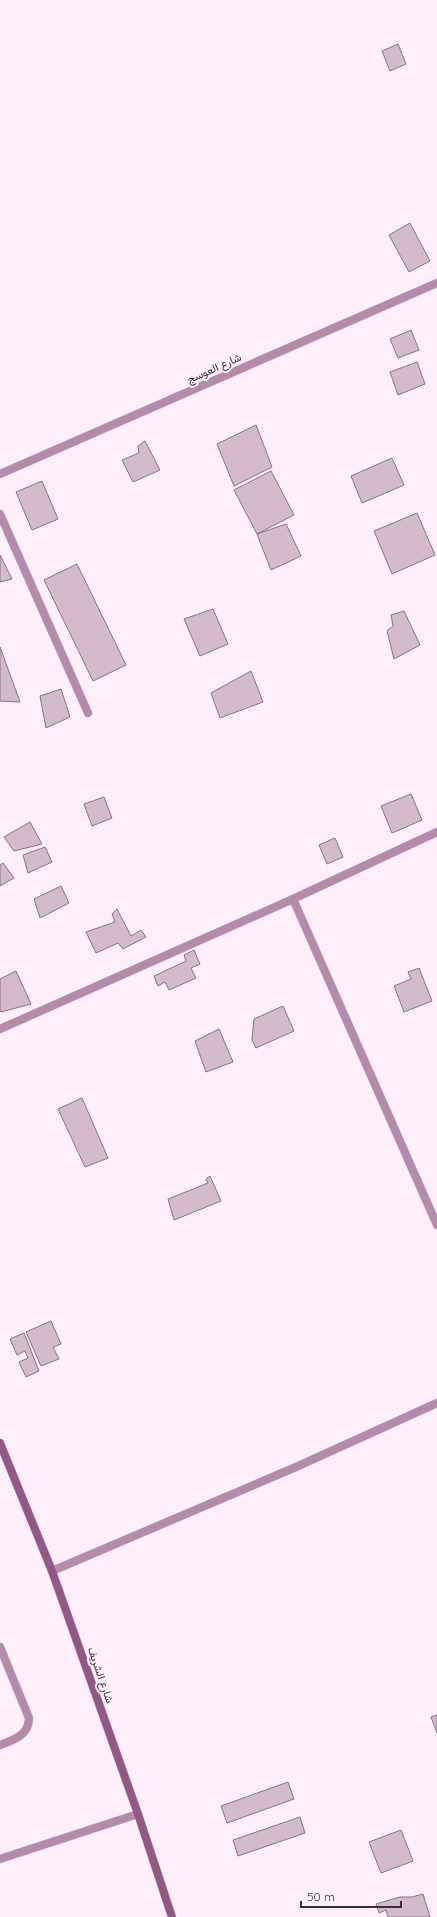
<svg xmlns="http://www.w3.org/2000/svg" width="437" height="1917" font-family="Quicksand,Vazirmatn,sans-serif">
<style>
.building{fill:#d3bbcd;stroke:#887283}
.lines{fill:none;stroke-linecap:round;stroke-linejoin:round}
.minor-casing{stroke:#daccd7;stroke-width:9}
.secondary-casing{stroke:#daccd7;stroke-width:9}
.minor{stroke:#b48bab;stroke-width:8}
.secondary{stroke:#925987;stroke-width:8}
.labels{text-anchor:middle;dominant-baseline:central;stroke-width:4;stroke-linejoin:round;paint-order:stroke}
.street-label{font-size:11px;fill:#382f36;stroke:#feeffa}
</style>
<rect width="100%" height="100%" fill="#feeffa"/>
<g class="building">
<polygon points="398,44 406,64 390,71 382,51"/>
<polygon points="410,223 430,261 409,272 389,235"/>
<polygon points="411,330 419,350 398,358 390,339"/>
<polygon points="417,362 425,384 398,395 390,372"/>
<polygon points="256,425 272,467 234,486 217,444"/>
<polygon points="145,441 160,470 133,482 122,460 139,453 138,446"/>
<polygon points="392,458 404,485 362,503 351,476"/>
<polygon points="271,471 294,515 257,534 234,490"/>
<polygon points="42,481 58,519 32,530 16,492"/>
<polygon points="417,513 435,555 392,574 374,531"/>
<polygon points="286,524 301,556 271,570 257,534"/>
<polygon points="0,555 12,579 0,582"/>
<polygon points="77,564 126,665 93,681 44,580"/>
<polygon points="213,609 228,644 200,656 184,619"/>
<polygon points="404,611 420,645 394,659 387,631 393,626 391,615"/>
<polygon points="0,647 20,702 0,701"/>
<polygon points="251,671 263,702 220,718 211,693"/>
<polygon points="61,689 70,717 46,728 40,696"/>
<polygon points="411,794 422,820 392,833 381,806"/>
<polygon points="104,797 112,818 92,826 84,804"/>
<polygon points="30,822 42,844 14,851 4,837"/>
<polygon points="335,838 343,857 327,864 319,845"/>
<polygon points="45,847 52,862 28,873 23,855"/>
<polygon points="3,863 14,878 0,886 0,865"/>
<polygon points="61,886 69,903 40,918 34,899"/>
<polygon points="117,909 131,936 141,930 146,937 123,949 118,943 96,953 86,932 115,922 112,914"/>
<polygon points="194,950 200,964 191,968 196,978 169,990 165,982 158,986 154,976 186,961 184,955"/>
<polygon points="419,968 432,1001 404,1012 394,986 411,979 408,972"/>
<polygon points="16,971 31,1004 1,1012 0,1010 0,979"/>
<polygon points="283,1006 294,1031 256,1048 252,1040 254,1019"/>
<polygon points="219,1029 233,1062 206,1072 195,1041"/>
<polygon points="82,1098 108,1158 85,1167 58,1109"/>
<polygon points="210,1176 221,1201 174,1220 168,1199 208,1183 206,1179"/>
<polygon points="51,1321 61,1344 53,1347 59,1359 41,1366 26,1332"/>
<polygon points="24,1333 39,1371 26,1377 19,1362 28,1358 25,1351 17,1355 10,1339"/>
<polygon points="437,1715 437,1733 431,1717"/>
<polygon points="288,1782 294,1799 227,1823 221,1806"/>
<polygon points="300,1817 305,1833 238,1856 233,1840"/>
<polygon points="401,1830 413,1861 381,1873 369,1842"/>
<polygon points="423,1894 430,1917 388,1917 386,1910 379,1913 376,1904 400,1897 412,1897"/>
</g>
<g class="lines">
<g class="minor-casing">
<g id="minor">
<polyline points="0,474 437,283"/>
<polyline points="0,514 88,713"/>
<polyline points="293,899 437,1225"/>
<polyline points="0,1029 293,899 437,832"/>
<polyline points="52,1571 296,1467 437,1403"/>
<path d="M 0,1647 L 29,1718 C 29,1735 14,1740 0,1745"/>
<polyline points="0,1859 138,1814"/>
</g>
</g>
<g class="secondary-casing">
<polyline id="secondary" points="0,1443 52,1571 138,1814 172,1917"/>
</g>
<use href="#minor" class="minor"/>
<use href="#secondary" class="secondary"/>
</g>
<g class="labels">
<g class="street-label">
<text transform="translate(214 368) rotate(-24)">شارع العوسج</text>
<text transform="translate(101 1675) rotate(71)">شارع الشريف</text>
</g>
</g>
<path d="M301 1901v6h100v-6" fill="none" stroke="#382f36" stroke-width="2"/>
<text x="307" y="1901" font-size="12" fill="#382f36" stroke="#feeffa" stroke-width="3" paint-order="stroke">50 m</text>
</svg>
